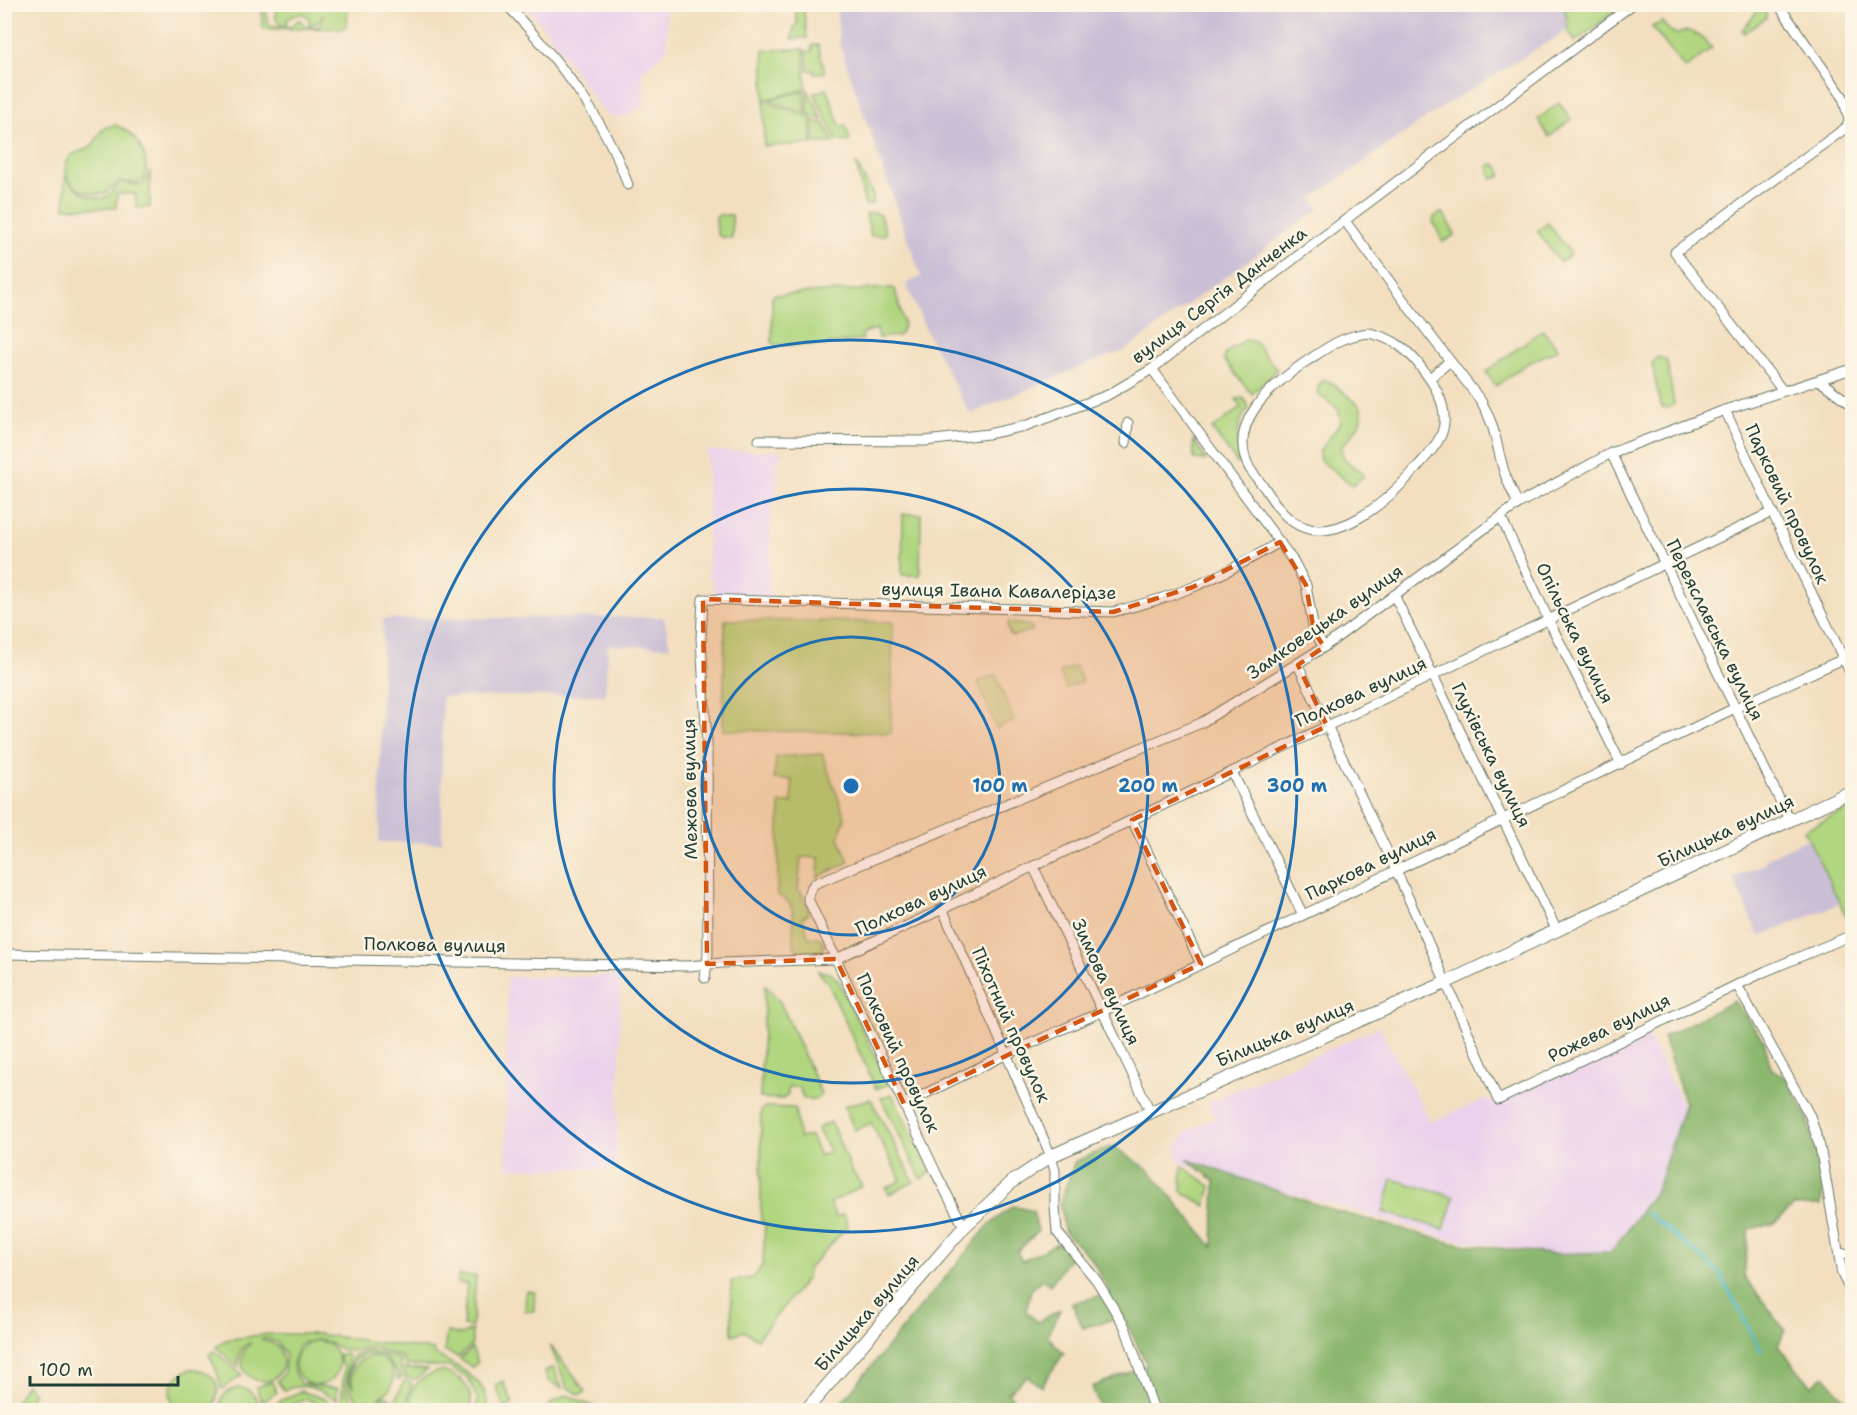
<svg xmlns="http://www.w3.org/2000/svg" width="1857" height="1415" font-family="'Shantell Sans',sans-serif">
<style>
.built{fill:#ebd1eb}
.industrial{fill:#cbbfd5}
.green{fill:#b1d680;stroke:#688a5a;stroke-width:1.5}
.forest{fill:#8cb76e;stroke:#567a51;stroke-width:1.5}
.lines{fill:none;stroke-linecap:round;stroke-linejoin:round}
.stream{stroke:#53bece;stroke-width:3}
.street-casing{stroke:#697665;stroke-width:11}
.secondary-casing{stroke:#697665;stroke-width:14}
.street{stroke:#fff;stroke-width:9}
.secondary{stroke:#fff;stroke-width:12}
.marked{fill:#d45610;fill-opacity:0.2;stroke:#d45610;stroke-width:4.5;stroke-dasharray:12 8;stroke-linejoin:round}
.ring{fill:none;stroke:#1f6fb2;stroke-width:3}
.labels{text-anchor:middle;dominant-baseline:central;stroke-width:5;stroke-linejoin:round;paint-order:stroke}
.street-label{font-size:18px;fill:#1f3d34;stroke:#fcf5e5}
.centre{fill:#1f6fb2;stroke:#fcf5e5;stroke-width:3}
.ring-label{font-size:18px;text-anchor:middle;font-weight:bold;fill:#1f6fb2;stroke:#fcf5e5;stroke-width:5;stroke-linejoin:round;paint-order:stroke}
</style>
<rect width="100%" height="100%" fill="#fcf5e5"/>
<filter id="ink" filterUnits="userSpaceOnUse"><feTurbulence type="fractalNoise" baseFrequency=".0167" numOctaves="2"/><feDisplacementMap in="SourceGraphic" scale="12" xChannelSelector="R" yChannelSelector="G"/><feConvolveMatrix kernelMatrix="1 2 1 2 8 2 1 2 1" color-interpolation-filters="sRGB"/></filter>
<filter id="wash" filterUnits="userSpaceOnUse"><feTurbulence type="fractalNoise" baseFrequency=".008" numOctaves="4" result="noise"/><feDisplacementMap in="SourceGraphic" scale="24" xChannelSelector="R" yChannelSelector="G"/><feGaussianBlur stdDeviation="1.35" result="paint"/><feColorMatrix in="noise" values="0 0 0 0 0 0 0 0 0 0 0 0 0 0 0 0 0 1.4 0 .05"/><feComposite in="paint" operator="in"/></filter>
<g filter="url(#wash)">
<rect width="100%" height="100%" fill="#f3dfc0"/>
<g class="built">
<polygon points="524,5 666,5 667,50 641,73 643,80 644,106 627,116 616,117 607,114 598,105 548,32"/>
<polygon points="707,451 783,451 777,463 777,501 771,501 769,601 715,597 712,579 709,578"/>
<polygon points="620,976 620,1071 615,1169 506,1168 507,977"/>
<polygon points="1379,1027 1431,1122 1485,1099 1496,1102 1647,1033 1692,1123 1655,1202 1611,1252 1552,1254 1446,1238 1338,1206 1219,1175 1178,1162 1176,1147 1185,1134 1189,1130 1216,1118 1208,1103"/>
</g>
<g class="industrial">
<polygon points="836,5 1570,5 1565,9 1568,30 1441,108 1312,198 1319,209 1124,351 1099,359 970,414 928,335 906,284 921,277 840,46"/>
<polygon points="664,617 670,647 608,645 605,695 442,697 442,843 379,842 383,619"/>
<polygon points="1807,839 1839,904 1759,937 1733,878 1766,863 1765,859"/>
</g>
<g class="green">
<polygon points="333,4 334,7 336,5 348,5 347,24 344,28 264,29 262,27 262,5 266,5 267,21 269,25 290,27 300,19 304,26 315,27 320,26 324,16 322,15 319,22 309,25 309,18 302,13 288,18 286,25 281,25 276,19 276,5"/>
<polygon points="795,5 803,5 807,38 792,39 794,27 797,24"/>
<polygon points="1570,5 1570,4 1623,5 1575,42 1568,30 1565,9"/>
<polygon points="1751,5 1762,5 1766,13 1766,18 1744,33 1742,31 1758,10"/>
<path d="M 1662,22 C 1680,45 1678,27 1692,32 C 1699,34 1707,44 1712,48 L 1685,69 L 1652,27 Z"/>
<polygon points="812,45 818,45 825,72 815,74 814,71 808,70 806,51 812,51"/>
<polygon points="804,49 806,89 764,100 764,50"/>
<polygon points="827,89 840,126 845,125 850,139 848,142 837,141 814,93"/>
<polygon points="808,90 823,120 808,114 807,91"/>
<polygon points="804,91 806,113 769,100"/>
<polygon points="764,101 811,117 812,144 764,146"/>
<polygon points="1559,103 1571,119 1549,137 1538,119"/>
<polygon points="813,120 825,124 834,143 814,143"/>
<path d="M 115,125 C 136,132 152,158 144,179 L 138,183 L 120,181 L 104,194 C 94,195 80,191 73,184 C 65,176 62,162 72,155 C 77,151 84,151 90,147 C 96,142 99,134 104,128 Z"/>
<polygon points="856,163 874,197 872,204 865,205"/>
<path d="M 1494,164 C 1499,166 1501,170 1501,176 L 1494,179 L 1491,177 L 1488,166 Z"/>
<path d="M 150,170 L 150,207 L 136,208 L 135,194 L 117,194 L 116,208 L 65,208 L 65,175 C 71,187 94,204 108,196 C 114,192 115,185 122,183 C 128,183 135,185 141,185 L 148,178 Z"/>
<polygon points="1443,212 1455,235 1443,242 1433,222 1434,217"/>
<polygon points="876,213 880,215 886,233 884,235 871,236 866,214"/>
<polygon points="719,215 732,215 732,238 721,237 717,234 716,217"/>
<polygon points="1548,223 1571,254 1560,262 1537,231"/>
<polygon points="892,288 895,289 904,325 901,334 897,336 879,338 877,329 862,333 863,339 824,345 775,345 772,342 772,298 774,295"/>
<polygon points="1542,330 1559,349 1526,364 1496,386 1486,372"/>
<polygon points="1245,340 1255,342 1277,370 1252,394 1224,360 1226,353"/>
<polygon points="1657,357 1665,359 1667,362 1674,404 1668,408 1662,407 1660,403 1652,364"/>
<path d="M 1326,381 L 1331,382 L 1360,406 C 1366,423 1352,434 1342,446 C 1339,459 1352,465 1362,472 L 1363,477 L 1352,485 L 1320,460 L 1319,452 L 1341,422 L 1338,409 L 1319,395 L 1317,391 L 1321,382 Z"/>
<path d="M 1243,398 L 1249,408 C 1236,423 1235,439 1241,457 L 1238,464 L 1212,429 L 1241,407 L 1236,399 Z"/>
<polygon points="1193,439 1206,460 1194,459"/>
<polygon points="903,514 921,514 920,575 902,575"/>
<polygon points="725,620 893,622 891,733 723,730"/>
<polygon points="1009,622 1032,627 1033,630 1013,636 1010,635 1007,625"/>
<polygon points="1076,666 1082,682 1066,688 1060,672"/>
<polygon points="996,675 1014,721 996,728 978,682"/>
<path d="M 822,754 L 845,817 L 839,838 L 849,862 L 818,877 L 819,858 L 801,857 L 798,890 L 801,892 L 808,909 L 808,914 L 802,917 L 809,938 L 816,937 L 822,939 L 824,947 L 817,953 L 797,952 C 788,938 799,917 789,903 C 786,900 781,897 777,894 L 780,803 L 792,803 L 792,780 L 774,779 L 776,757 Z"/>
<polygon points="1852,807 1852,920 1848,920 1804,830"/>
<polygon points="818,971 830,973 838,980 889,1084 876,1089 828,983"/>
<polygon points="765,985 780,1002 821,1093 817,1099 804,1099 801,1094 800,1087 788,1087 788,1094 783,1099 760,1098"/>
<polygon points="892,1094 931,1172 921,1179 881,1098"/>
<polygon points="871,1099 914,1182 889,1194 886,1188 901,1180 871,1123 855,1130 844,1106"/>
<polygon points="765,1107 795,1108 799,1138 811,1136 820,1156 830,1152 817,1128 831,1122 850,1168 862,1186 830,1203 836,1217 844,1214 848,1226 807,1270 807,1278 757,1339 744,1331 732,1335 731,1281 753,1278 763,1265 765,1223 761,1221 761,1111"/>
<polygon points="1182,1166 1211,1186 1206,1206 1181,1191"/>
<polygon points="1392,1179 1454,1197 1444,1229 1383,1212"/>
<polygon points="458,1275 476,1276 472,1327 463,1326 467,1284 458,1283"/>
<polygon points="526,1291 535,1292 534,1311 525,1311"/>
<polygon points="472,1330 472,1345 458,1357 444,1351 447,1332 461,1335"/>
<path d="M 267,1334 L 318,1334 L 434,1350 L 434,1354 C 453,1364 494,1382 486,1410 L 475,1410 L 478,1400 L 469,1379 L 449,1367 L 406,1365 L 403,1358 L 370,1346 C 342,1356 344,1349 320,1339 L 299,1344 C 293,1362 289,1366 300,1383 L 314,1386 L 337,1388 L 337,1400 C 316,1389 307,1382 284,1390 L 277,1381 L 284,1373 L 286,1355 L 277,1342 L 266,1338 L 261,1340 C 270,1341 280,1345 282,1356 C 284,1360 283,1366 281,1370 C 268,1398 222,1369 251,1343 C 240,1346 238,1356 238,1367 L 216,1347 L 225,1340 Z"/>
<circle cx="317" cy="1363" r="22"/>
<polygon points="550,1345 586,1392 580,1395 567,1387"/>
<polygon points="472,1348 478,1362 472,1367 460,1359"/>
<path d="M 369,1349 L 401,1360 L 402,1378 L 397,1379 L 397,1373 L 384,1356 C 379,1356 370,1353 364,1354 C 351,1358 346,1377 353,1387 C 351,1379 351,1372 356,1365 C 375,1339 415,1377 379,1398 L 388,1396 L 392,1401 C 384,1401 375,1403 368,1402 C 343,1400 347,1372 353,1355 Z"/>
<path d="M 214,1351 L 242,1375 L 222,1389 C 217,1374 218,1370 209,1355 Z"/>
<path d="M 339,1354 L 347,1354 C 352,1374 337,1388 357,1405 L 354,1410 L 349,1410 L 341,1404 L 344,1367 L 340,1362 Z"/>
<polygon points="553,1367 562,1388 548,1381 545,1371"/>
<polygon points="405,1368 427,1370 416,1379 405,1378"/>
<path d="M 191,1369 C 216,1369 226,1391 210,1410 L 178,1410 C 163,1395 171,1375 191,1369 Z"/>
<path d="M 441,1371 C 461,1375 475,1389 470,1410 L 411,1410 C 405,1389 421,1375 441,1371 Z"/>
<polygon points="404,1381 412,1383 407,1401 409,1410 403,1410 395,1401"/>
<polygon points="503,1381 513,1404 505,1408 495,1385"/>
<polygon points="272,1382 277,1392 262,1402 256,1387"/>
<polygon points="26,1384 34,1393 23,1410 11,1410"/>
<path d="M 237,1388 C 251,1388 259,1396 259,1410 L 220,1410 C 219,1398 226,1391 237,1388 Z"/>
<polygon points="301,1391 325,1399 338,1410 306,1399 280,1410 268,1410 282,1400"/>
<polygon points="567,1395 594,1407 597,1410 549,1410 550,1404"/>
</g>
<g class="forest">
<polygon points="1734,1001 1764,1041 1771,1068 1788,1080 1807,1117 1824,1184 1821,1205 1794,1206 1773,1224 1749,1229 1744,1276 1785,1330 1778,1346 1812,1386 1824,1375 1846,1401 1852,1399 1852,1410 1141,1410 1138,1401 1109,1410 1101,1410 1092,1387 1147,1365 1123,1316 1083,1328 1072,1303 1111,1293 1090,1257 1064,1231 1060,1202 1075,1161 1113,1146 1149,1170 1213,1247 1215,1181 1186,1159 1333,1210 1452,1243 1552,1254 1611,1252 1657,1189 1685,1103 1663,1037"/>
<polygon points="1013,1206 1033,1211 1038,1231 1017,1252 1022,1261 1062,1241 1072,1255 1050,1285 1042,1279 1031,1290 1026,1311 1037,1322 1060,1310 1047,1336 1064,1353 1041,1387 1027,1376 1008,1393 1022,1410 835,1410 988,1226"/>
</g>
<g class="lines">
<polyline class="stream" points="1646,1212 1719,1272 1761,1351"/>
</g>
</g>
<g filter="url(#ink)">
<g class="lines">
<g class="street-casing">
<g id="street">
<path d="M 506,4 C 557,58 604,116 628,185"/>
<polyline points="1778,4 1843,97 1849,120 1847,127 1675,252 1783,391"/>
<path d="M 1345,221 L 1407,305 L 1481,401 C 1495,425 1495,439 1502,464 C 1505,478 1512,491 1518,504"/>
<path d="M 1369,333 C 1393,338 1409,350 1423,370 C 1435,385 1446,404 1444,424 C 1442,441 1429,453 1418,466 C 1391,498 1329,557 1286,516 C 1277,508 1271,497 1264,487 C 1259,481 1254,475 1250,469 C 1225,424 1271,386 1304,363 C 1327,348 1341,336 1369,333 Z"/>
<polyline points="1152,369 1294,562 1306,585 1314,631 1324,647"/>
<polyline points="1430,378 1450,361"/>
<polyline points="1820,381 1852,405"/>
<polyline points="1725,410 1772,512 1852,676"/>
<polyline points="759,440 925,441 988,434 1025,426 1108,395 1152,369 1308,248 1633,4"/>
<polyline points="1126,443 1128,423"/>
<polyline points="1611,453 1790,821"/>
<polyline points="1501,517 1549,621 1621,764"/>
<polyline points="1394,595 1557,931"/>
<polyline points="1298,665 1396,870 1498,1100 1766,971 1852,935"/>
<polyline points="1232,772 1303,915"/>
<polyline points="1132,820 1201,964"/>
<polyline points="1033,866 1150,1111"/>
<polyline points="942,908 1051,1156 1055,1171 1055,1207 1057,1232 1097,1281 1125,1327 1154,1410"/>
<polyline points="4,954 688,966 722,963 836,959 1132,820 1772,512"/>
<path d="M 705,978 L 708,954 L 707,743 L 701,638 L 703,599 L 1113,612 C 1140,605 1167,598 1193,587 C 1223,575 1252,558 1280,542"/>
<polyline points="1737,985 1810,1116 1820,1147 1826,1180 1842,1274 1852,1294"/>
<polyline points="904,1104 1005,1055 1101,1012 1735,708 1852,655"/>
<polyline points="964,1227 937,1175 808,899 809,892 814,884 1201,723 1324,647 1518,504 1611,453 1725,410 1852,369"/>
<polyline points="1839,1254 1852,1253"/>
</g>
</g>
<g class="secondary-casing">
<polyline id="secondary" points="806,1410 964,1227 1012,1182 1051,1156 1445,983 1852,791"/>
</g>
<use href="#street" class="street"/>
<use href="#secondary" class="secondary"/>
</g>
</g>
<path class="marked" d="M 1280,542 L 1306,585 L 1314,631 L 1324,647 L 1298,665 L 1327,726 L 1132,820 L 1201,964 L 904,1104 L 836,959 L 707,964 L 703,599 L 1113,612 L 1193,587 Z"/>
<g class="ring">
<circle cx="851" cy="786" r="149"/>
<circle cx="851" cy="786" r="297"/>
<circle cx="851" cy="786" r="446"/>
</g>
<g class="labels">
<g class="street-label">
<text transform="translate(1219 295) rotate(-37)">вулиця Сергія Данченка</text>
<text transform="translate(1787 504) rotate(65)">Парковий провулок</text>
<text transform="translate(999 591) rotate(1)">вулиця Івана Кавалерідзе</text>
<text transform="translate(1325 622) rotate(-35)">Замковецька вулиця</text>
<text transform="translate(1715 630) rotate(64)">Переяславська вулиця</text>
<text transform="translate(1575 633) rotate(64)">Опільська вулиця</text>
<text transform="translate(1361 692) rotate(-25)">Полкова вулиця</text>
<text transform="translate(1491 755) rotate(64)">Глухівська вулиця</text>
<text transform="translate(690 789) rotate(-91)">Межова вулиця</text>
<text transform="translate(1726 831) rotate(-25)">Білицька вулиця</text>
<text transform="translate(1371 864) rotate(-26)">Паркова вулиця</text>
<text transform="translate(921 900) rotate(-25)">Полкова вулиця</text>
<text transform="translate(435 945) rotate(1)">Полкова вулиця</text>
<text transform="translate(1106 982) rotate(65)">Зимова вулиця</text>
<text transform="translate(1011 1025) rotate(66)">Піхотний провулок</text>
<text transform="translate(1609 1028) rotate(-26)">Рожева вулиця</text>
<text transform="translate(1285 1033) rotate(-23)">Білицька вулиця</text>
<text transform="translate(898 1053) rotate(65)">Полковий провулок</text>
<text transform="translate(867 1313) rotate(-49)">Білицька вулиця</text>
</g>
</g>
<circle cx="851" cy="786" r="9" class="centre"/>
<g class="ring-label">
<text x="1000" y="792">100 m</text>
<text x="1148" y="792">200 m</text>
<text x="1297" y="792">300 m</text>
</g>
<rect width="1857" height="1415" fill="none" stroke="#fcf5e5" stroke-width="24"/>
<path d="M30 1376v9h148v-9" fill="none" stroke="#1f3d34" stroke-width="3"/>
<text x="39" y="1376" font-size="18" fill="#1f3d34" stroke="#fcf5e5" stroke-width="4.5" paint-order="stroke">100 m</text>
</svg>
